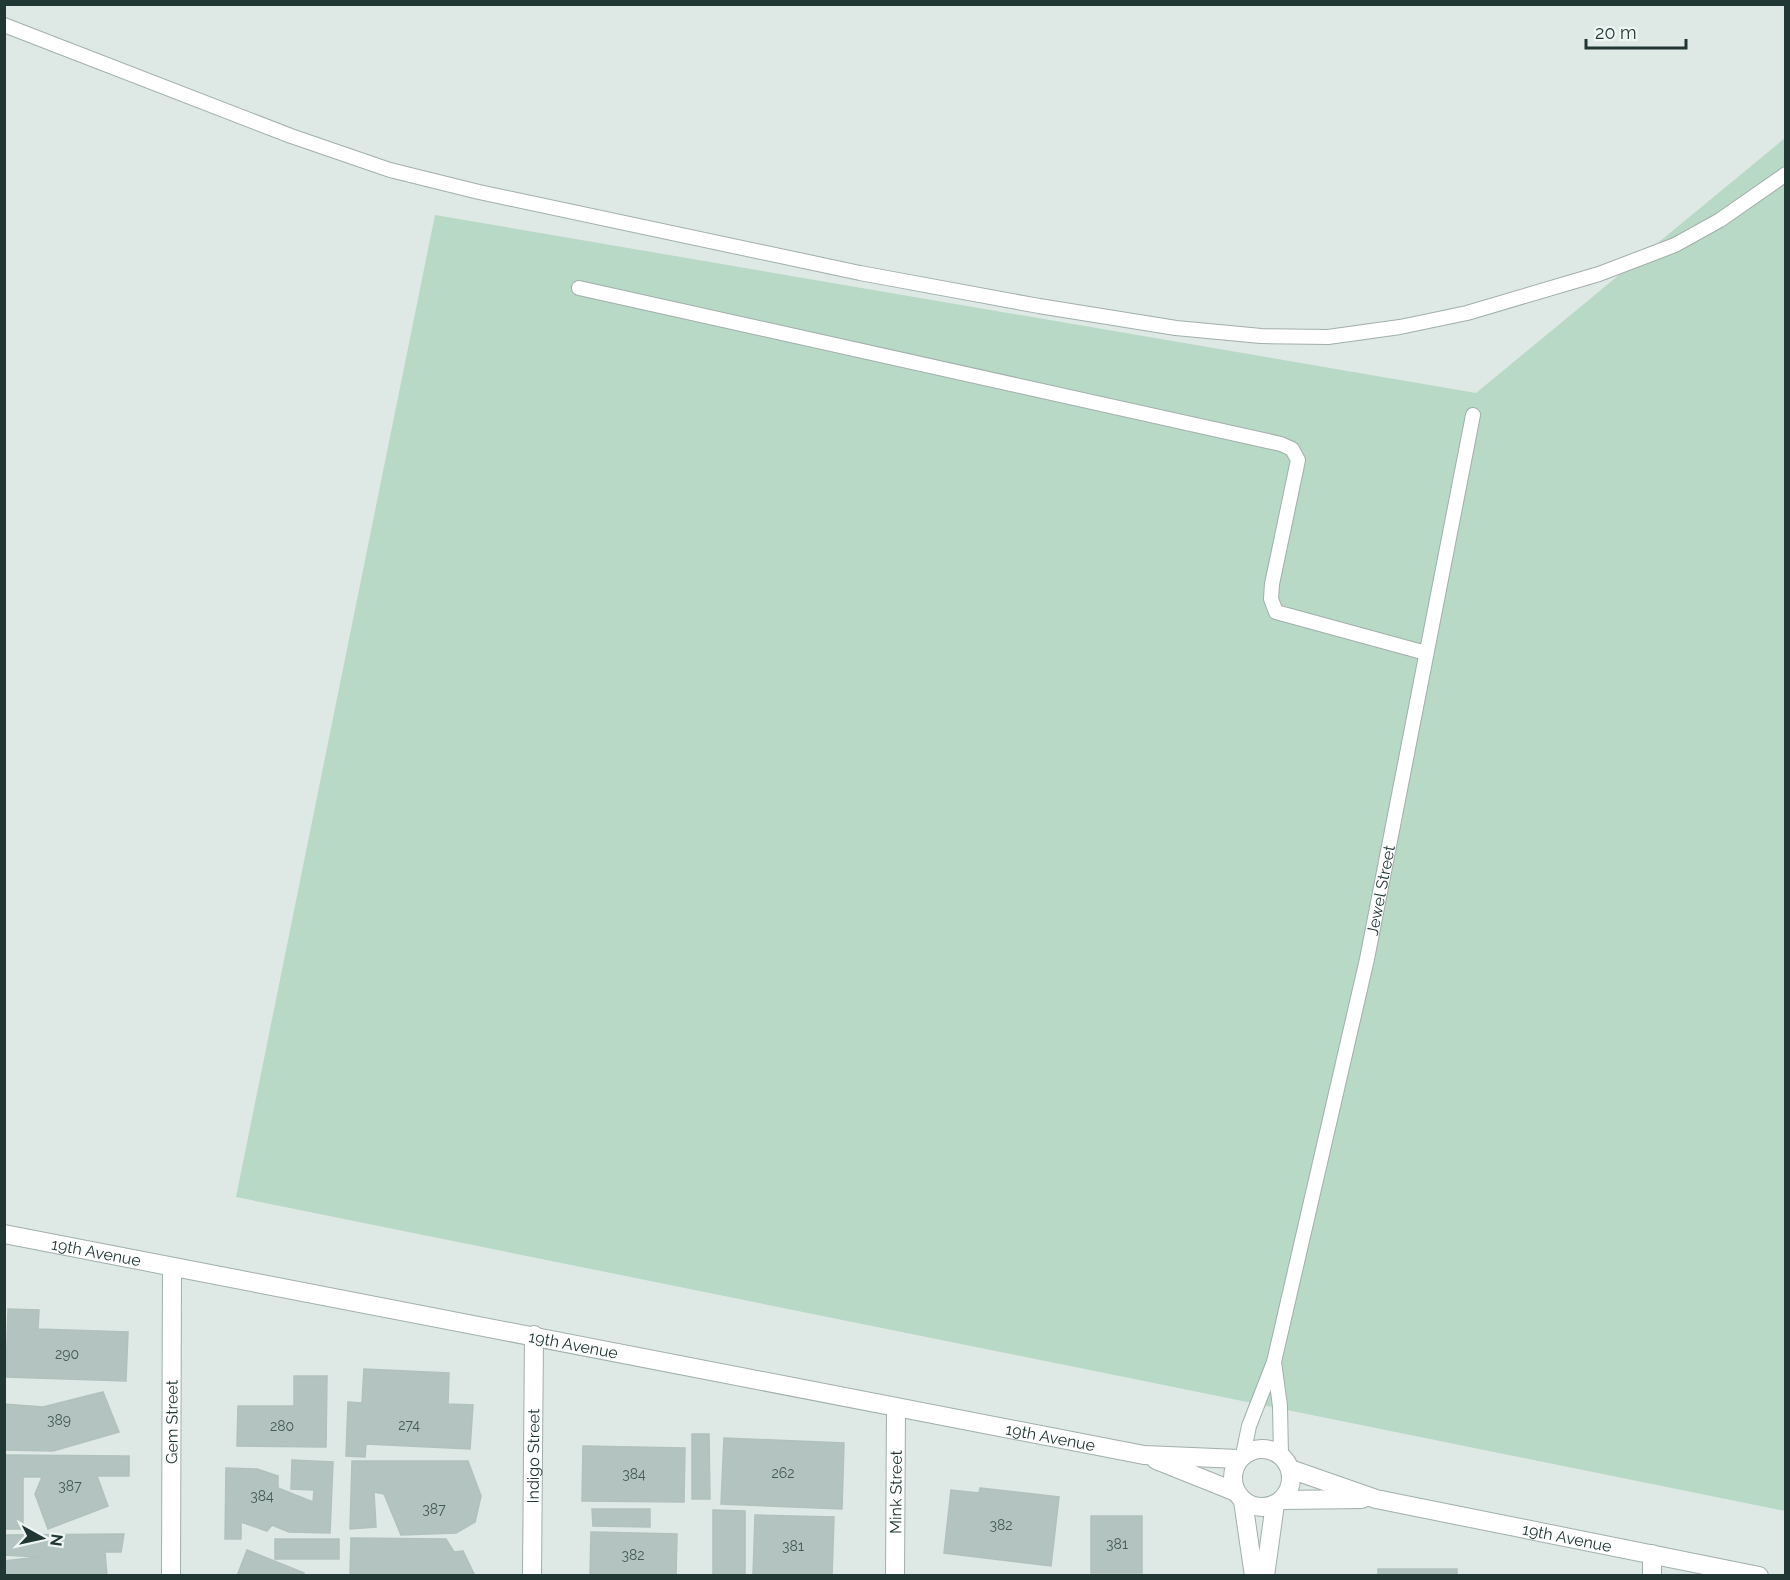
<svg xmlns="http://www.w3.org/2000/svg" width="1790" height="1580" font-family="Raleway,sans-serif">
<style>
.green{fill:#b7d9c5}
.building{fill:#b3c3bf;stroke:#b1c1bd;stroke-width:1.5}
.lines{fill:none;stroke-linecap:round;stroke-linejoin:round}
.service-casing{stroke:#a1afac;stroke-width:16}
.minor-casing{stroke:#a1afac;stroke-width:20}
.service{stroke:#fff;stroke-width:14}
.minor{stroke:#fff;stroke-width:18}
.labels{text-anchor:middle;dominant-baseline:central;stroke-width:4.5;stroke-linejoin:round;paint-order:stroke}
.number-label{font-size:14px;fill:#455a57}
.street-label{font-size:16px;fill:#203734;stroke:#eef5f3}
</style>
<rect width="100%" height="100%" fill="#dee8e5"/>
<polygon class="green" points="1785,138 1785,1511 236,1197 435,215 1476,393"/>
<g class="building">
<polygon points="8,1309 39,1310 38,1329 128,1332 126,1381 6,1377"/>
<polygon points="364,1369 449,1373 448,1404 473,1405 470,1449 366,1444 365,1457 346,1456 348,1402 362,1403"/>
<polygon points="294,1376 327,1376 326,1447 237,1446 238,1406 294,1406"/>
<polygon points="103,1392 119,1432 53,1451 4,1450 4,1404 43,1407"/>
<polygon points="692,1434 709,1434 710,1499 692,1499"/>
<polygon points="724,1438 844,1443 842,1509 721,1504"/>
<polygon points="583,1446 685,1448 684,1502 582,1501"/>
<polygon points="4,1455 129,1456 129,1476 97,1476 108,1506 48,1529 35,1494 42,1477 23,1477 23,1529 4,1529"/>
<polygon points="292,1460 333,1462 330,1533 289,1532 272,1525 267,1531 241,1522 241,1539 225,1539 226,1468 257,1469 278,1476 278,1488 313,1502 314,1490 291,1489"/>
<polygon points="352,1461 468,1461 481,1496 475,1522 456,1533 401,1535 384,1494 374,1492 376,1527 350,1529"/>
<polygon points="980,1488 1059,1497 1051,1566 944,1553 951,1490 979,1493"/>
<polygon points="592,1509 650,1509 650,1527 593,1526"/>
<polygon points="713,1510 745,1511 745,1576 713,1576"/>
<polygon points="755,1515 834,1517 832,1576 753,1575"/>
<rect x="1091" y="1516" width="51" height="57"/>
<polygon points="591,1532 677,1534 676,1576 590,1576"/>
<polygon points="124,1534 121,1552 105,1552 107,1576 4,1576 4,1561 39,1557 4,1555 4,1535"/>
<polygon points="351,1538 446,1539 454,1552 463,1551 475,1576 350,1576"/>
<rect x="275" y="1539" width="64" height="20"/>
<polygon points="247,1550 304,1573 303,1576 237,1576"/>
<rect x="1378" y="1569" width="79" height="7"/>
</g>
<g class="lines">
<g class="service-casing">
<g id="service">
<polyline points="4,25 291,136 390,170 479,192 860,273 1039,306 1176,328 1261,336 1328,337 1400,327 1467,313 1599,274 1675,245 1720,220 1786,174"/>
<polyline points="579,288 1281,444 1292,449 1298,460 1272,584 1271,599 1276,612 1426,653"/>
<polyline points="1274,1362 1280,1406 1281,1455"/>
<path id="s1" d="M 1243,1455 L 1249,1426 L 1274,1362 L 1367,959 L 1473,415"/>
</g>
</g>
<g class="minor-casing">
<g id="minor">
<path id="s2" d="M 4,1234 L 1144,1455 L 1239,1459"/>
<circle cx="1262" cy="1478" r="29"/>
<polyline points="1156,1460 1236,1492"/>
<path id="s3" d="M 1290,1469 L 1376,1499 L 1759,1576"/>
<polyline points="1282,1500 1362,1499"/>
<polyline points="1243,1501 1254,1576"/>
<path id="s4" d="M 171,1576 L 172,1267"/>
<path id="s5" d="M 532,1576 L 534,1335"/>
<path id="s6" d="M 895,1576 L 896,1408"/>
<polyline points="1265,1576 1275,1504"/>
<polyline points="1652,1576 1652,1554"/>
</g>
</g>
<use href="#service" class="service"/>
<use href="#minor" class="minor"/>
</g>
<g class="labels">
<g class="number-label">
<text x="67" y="1354">290</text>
<text x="59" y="1420">389</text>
<text x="409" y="1425">274</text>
<text x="282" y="1426">280</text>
<text x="783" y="1473">262</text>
<text x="634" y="1474">384</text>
<text x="70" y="1486">387</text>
<text x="262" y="1496">384</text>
<text x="434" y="1509">387</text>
<text x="1001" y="1525">382</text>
<text x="1117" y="1544">381</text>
<text x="793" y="1546">381</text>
<text x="633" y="1555">382</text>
</g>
<g class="street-label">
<text stroke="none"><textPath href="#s1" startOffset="582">Jewel Street</textPath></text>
<text stroke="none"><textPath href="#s2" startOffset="94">19th Avenue</textPath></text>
<text stroke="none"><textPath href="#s2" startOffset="580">19th Avenue</textPath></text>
<text stroke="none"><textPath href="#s4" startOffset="154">Gem Street</textPath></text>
<text stroke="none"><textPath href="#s2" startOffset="1066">19th Avenue</textPath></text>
<text stroke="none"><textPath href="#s5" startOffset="120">Indigo Street</textPath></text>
<text stroke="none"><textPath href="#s6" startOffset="84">Mink Street</textPath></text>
<text stroke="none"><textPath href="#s3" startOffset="286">19th Avenue</textPath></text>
</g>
</g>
<rect width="1790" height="1580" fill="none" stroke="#203734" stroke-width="12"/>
<g transform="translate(42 1538) rotate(98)" stroke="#eef5f3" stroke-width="4.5" paint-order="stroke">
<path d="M0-4.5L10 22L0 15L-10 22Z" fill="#203734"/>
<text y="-9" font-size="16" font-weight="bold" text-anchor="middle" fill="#203734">N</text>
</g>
<path d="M1586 39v9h100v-9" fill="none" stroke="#203734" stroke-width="3"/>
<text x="1595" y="39" font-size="18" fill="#203734" stroke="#eef5f3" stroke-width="4.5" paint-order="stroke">20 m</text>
</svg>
